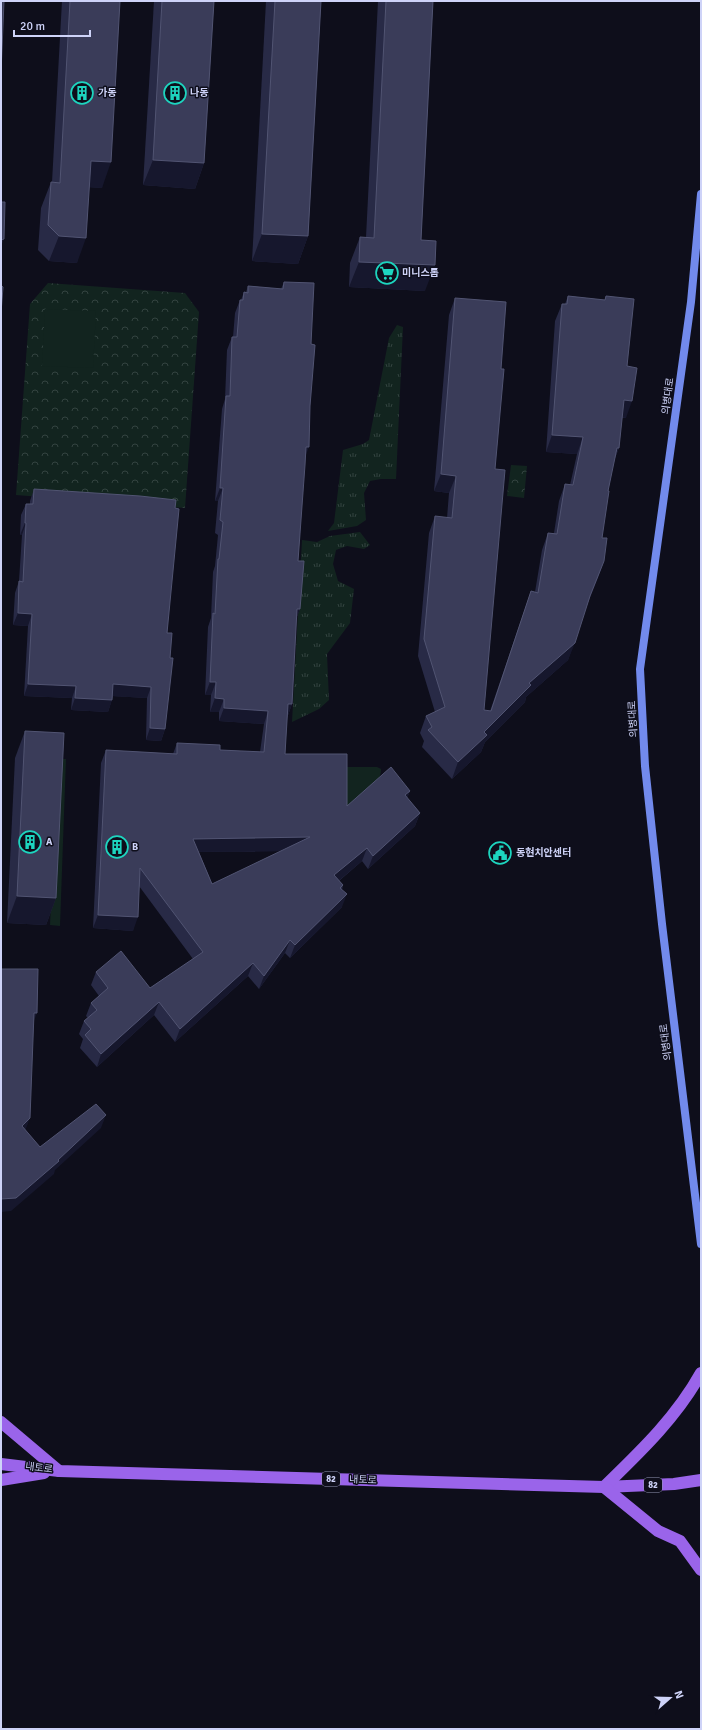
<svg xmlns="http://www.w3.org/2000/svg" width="702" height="1730" font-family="Signika,'Noto Sans KR',sans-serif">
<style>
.grass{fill:url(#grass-tufts)}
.park{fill:url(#park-crowns)}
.garden{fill:#12241f}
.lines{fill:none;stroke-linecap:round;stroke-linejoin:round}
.secondary{stroke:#728aec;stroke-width:8}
.primary{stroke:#9a64ea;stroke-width:12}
.wall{fill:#282a46;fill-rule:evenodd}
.shaded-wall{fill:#16172d}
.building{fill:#3a3c59;stroke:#515472;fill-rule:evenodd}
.labels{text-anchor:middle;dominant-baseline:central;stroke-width:3;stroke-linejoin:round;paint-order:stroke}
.shield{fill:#0e0e1b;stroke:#9498b6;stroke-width:1}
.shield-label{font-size:9px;font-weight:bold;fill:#ced3f8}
.poi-label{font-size:10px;font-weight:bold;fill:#ced3f8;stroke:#0e0e1b;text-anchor:start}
.street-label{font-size:10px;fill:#ced3f8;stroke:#0e0e1b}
</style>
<defs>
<pattern id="grass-tufts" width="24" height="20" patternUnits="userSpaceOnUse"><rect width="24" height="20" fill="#12241f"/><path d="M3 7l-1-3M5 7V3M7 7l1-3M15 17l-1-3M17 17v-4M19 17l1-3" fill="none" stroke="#334340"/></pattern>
<pattern id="park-crowns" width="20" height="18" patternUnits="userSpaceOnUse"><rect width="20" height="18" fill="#12241f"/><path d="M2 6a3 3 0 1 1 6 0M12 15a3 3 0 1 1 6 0" fill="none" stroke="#334340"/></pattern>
</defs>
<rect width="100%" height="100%" fill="#0e0e1b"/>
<g class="grass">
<polygon points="397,325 403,327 396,479 381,479 370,481 364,493 366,520 357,526 328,531 334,523 343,450 363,444 369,440 389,338"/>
<polygon points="360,532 370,545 364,549 347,546 336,550 333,564 338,581 354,589 350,623 327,654 329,700 319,709 292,722 302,540 317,542 330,536"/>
</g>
<g class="park">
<polygon points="48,283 185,293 199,312 185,508 16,495 30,304"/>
<polygon points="511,465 527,466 524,498 507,496"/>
</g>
<g class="garden">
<polygon points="45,309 96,311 93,368 42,366"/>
<polygon points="57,759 66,759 60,926 50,925"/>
<path d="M 346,767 L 377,767 L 381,769 C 382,784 360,797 349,806 L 344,804 Z"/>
</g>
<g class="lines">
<polyline class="secondary" points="701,194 691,302 640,669 645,766 662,924 701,1244"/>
<g class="primary">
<polyline points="1,1422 59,1471"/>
<polyline points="1,1464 59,1471 604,1487 674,1484 701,1480"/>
<polyline points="1,1480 44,1473"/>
<path d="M 604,1487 C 640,1452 676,1418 701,1373"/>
<polyline points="604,1487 658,1531 680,1541 701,1570"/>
</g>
</g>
<g class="wall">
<polygon points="62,1 120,1 102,188 89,187 77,263 49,261 38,250 41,208 51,182 52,182"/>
<polygon points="154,1 214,1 204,163 195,189 143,185"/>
<polygon points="266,1 321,1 308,236 298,264 252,261"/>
<polygon points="378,1 433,1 421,240 425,291 349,287 350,263 360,237 366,237"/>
<path d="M 284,282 L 305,456 L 298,561 L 300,609 L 296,619 L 292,704 L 287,718 L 285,754 L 347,806 L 410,791 L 407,798 L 420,813 L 415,826 L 368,869 L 362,861 L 339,881 L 343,885 L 342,890 L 342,907 L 290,958 L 285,953 L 259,989 L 248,976 L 175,1042 L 154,1015 L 97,1067 L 80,1048 L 83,1039 L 79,1034 L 84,1021 L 88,1018 L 86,1016 L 91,1003 L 99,996 L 91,985 L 96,972 L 150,988 L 193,959 L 139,886 L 133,931 L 93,928 L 101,763 L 106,750 L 173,754 L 177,743 L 220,750 L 260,752 L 264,724 L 219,721 L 219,712 L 210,712 L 211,695 L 205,695 L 208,627 L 211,618 L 213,572 L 215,566 L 218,535 L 215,533 L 218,501 L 215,501 L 222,409 L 225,399 L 227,350 L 232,337 L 233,337 L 235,313 L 240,300 L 241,300 L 244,292 L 246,292 L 248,286 L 281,289 ZM 282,851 L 212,884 L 199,852 Z"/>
<polygon points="568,296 605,300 606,296 627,366 626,418 622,418 619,448 614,461 608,491 602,538 604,561 587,605 568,660 526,697 525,702 485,742 481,752 452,779 422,747 424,741 420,733 426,716 435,712 418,656 429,533 435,516 447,518 449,493 434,491 449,315 455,298 501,369 495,469 484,710 490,711 531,591 535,592 542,550 548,533 554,533 559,501 565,484 570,485 577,454 546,452 555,321 562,304 565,304"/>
<polygon points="34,489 175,508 167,633 165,729 161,741 146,740 147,698 113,696 108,712 71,710 72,698 24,696 28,626 13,625 15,593 19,581 22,535 20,535 21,515 26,504 30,504 30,501"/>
<polygon points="25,731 56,898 46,925 7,923 15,758"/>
</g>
<g class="shaded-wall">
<polygon points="153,160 204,163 195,189 143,185"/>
<polygon points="91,161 111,162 102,188 82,187"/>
<polygon points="262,234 308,236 298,264 252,261"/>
<polygon points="59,236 86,238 77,263 49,261"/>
<polygon points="4,239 1,246 1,240"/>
<polygon points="359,262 435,265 425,291 349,287"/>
<polygon points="624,400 632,401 626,418 618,417"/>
<polygon points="552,435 583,437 577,454 546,452"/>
<polygon points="306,447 309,447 304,460"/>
<polygon points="617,448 619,448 612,465"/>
<polygon points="441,474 456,476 449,493 434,491"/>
<polygon points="220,488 223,488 218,501 215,501"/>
<polygon points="25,523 26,523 22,535 20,535"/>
<polygon points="604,561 598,578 584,613 590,596"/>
<polygon points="297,609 300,609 295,622"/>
<polygon points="18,613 32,614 28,626 13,625"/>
<polygon points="575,643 568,660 526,697 525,702 485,742 481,752 452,779 458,762 484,732 529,683"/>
<polygon points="210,682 216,682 211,695 205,695"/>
<polygon points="28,684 76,686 72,698 24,696"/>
<polygon points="113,684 151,687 147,698 109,696"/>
<polygon points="75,698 112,700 108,712 71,710"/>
<polygon points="215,698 224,699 219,712 210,712"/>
<polygon points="288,704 292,704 287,718 283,717"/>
<polygon points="224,708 268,711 264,724 219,721"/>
<polygon points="150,728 165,729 161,741 146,740"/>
<polygon points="410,791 405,804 405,795"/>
<polygon points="420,813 415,826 368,869 373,856"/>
<polygon points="310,837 305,851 189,852 193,839"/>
<polygon points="367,848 362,861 329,889 334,875"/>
<polygon points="347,894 342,907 290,958 295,945"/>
<polygon points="17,896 56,898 46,925 7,923"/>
<polygon points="98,915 138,917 133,931 93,928"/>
<polygon points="290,940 285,953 259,989 264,976"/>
<polygon points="253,963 248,976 175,1042 180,1029"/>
<polygon points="159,1002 154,1015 97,1067 101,1054"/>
<polygon points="34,1013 37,1013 32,1026"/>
<polygon points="106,1115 101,1128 55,1170 54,1174 11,1211 1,1212 1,1199 58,1160"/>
<polygon points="30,1118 25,1131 22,1126"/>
</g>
<g class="building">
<polygon points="1,1 4,1 1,73"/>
<polygon points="70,1 120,1 111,162 91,161 86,238 59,236 48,225 51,182 60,183"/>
<polygon points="162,1 214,1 204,163 153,160"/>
<polygon points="275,1 321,1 308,236 262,234"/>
<polygon points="386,1 433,1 421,240 436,241 435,265 359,262 360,237 374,238"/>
<polygon points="1,202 5,202 4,239 1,240"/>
<path d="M 284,282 L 314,283 L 311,344 L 315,345 L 310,406 L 309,447 L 306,447 L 305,465 L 298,561 L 304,561 L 300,609 L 297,609 L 292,704 L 288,704 L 285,754 L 347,754 L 347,806 L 391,767 L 410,791 L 405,795 L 420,813 L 373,856 L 367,848 L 334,875 L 343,885 L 340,888 L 347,894 L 295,945 L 290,940 L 264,976 L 253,963 L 180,1029 L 159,1002 L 101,1054 L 85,1035 L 91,1029 L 84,1021 L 97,1010 L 91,1003 L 108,988 L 96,972 L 121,951 L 150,988 L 203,952 L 140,868 L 138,917 L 98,915 L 106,750 L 177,754 L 177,743 L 220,745 L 220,750 L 264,752 L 268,711 L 224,708 L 224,699 L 215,698 L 216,682 L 210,682 L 213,613 L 215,614 L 218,559 L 219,559 L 223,522 L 220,520 L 223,488 L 220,488 L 226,396 L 230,396 L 232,337 L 237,337 L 240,300 L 243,300 L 244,292 L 248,293 L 248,286 L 283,289 ZM 310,837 L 212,884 L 193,839 Z"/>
<polygon points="1,285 3,287 1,313"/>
<polygon points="568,296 605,300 606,296 634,299 627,366 637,368 632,401 624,400 619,448 617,448 608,491 609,491 602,538 607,538 604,561 590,596 575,643 529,683 531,685 484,732 487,735 458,762 428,730 432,727 426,716 445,707 424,639 435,516 452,518 456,476 441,474 455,298 506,302 501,369 504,369 495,469 505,470 484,710 491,711 531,591 538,593 548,533 557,534 565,484 573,485 583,437 552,435 562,304 567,304"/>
<polygon points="34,489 140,496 176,500 175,508 179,509 167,633 172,633 170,658 173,658 165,729 150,728 151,687 113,684 112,700 75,698 76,686 28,684 32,614 18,613 19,581 23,582 26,523 25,523 26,504 33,504"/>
<polygon points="25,731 64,733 56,898 17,896"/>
<polygon points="1,969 38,969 37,1013 34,1013 30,1118 22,1126 40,1147 96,1104 106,1115 58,1160 59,1161 16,1198 1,1199"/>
</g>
<defs>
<g id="building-ring" transform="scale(1.15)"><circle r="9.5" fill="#0e0e1b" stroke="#1dd5bf" stroke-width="1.5"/><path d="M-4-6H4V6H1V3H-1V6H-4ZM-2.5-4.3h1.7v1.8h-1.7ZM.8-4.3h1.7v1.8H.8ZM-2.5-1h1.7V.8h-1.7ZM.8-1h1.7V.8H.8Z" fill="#1dd5bf"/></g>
<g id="supermarket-ring" transform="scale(1.15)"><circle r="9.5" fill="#0e0e1b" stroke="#1dd5bf" stroke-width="1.5"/><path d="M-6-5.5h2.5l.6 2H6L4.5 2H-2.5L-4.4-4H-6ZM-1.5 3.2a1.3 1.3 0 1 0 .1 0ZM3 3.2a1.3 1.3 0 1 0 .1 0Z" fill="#1dd5bf"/></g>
<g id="civic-ring" transform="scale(1.15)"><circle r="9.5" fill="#0e0e1b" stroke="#1dd5bf" stroke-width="1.5"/><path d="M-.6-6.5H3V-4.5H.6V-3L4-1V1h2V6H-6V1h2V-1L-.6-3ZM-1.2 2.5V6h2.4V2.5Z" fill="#1dd5bf"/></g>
</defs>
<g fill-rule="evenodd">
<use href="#building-ring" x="82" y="93"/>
<use href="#building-ring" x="175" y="93"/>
<use href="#supermarket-ring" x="387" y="273"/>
<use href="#building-ring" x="30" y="842"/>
<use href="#building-ring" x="117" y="847"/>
<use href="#civic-ring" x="500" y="853"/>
</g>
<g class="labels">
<g class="shield">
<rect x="322" y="1472" width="18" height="14" rx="3"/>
<rect x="644" y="1478" width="18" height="14" rx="3"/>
</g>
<g class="shield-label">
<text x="331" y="1479">82</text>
<text x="653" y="1485">82</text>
</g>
<g class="poi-label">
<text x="98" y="93">가동</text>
<text x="190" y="93">나동</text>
<text x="402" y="273">미니스톱</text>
<text x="46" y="842">A</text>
<text x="132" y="847">B</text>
<text x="516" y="853">동현치안센터</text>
</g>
<g class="street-label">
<text transform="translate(668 396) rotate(-82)">의병대로</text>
<text transform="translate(633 719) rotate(-93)">의병대로</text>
<text transform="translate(666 1042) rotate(-97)">의병대로</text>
<text transform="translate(39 1468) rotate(7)">내토로</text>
<text transform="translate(363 1480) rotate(2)">내토로</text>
</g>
</g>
<rect width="702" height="1730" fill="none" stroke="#ced3f8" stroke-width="4"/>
<g transform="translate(670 1698) rotate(70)" stroke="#0e0e1b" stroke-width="3" paint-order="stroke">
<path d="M0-3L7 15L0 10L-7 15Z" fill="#ced3f8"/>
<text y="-6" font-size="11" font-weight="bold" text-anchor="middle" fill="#ced3f8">N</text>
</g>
<path d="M14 30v6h76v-6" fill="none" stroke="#ced3f8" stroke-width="2"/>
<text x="20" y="30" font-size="12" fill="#ced3f8" stroke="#0e0e1b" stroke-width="3" paint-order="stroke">20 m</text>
</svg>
